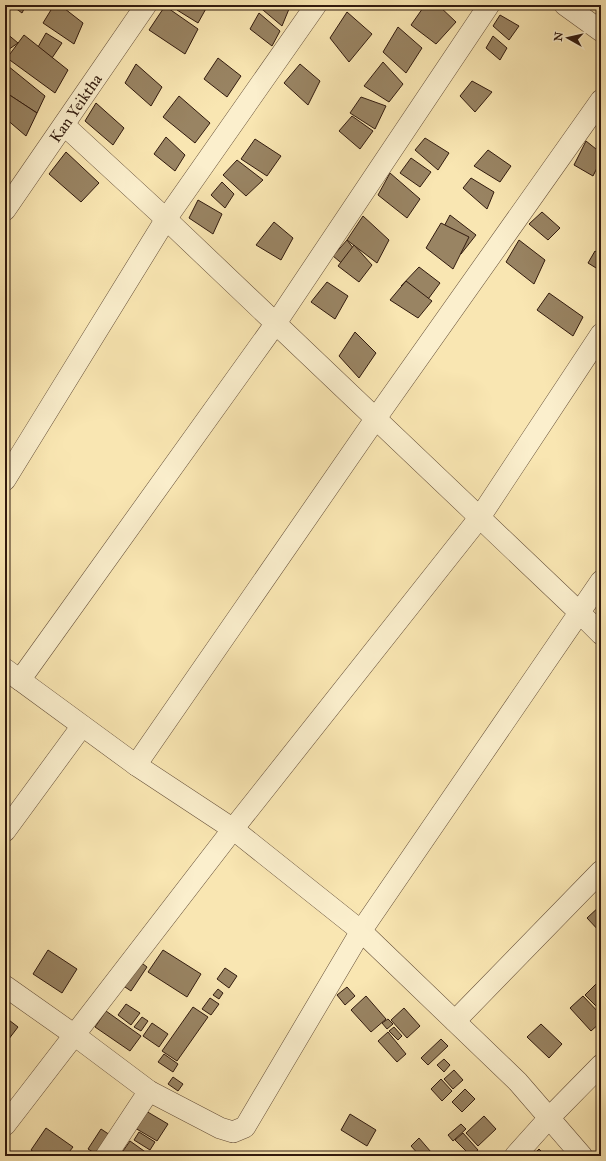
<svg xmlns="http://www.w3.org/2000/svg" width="606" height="1161" font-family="'IM FELL Great Primer',serif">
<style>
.building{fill:#998463;stroke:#311a0e}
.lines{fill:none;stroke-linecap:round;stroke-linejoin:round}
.minor-casing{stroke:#634d37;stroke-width:22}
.minor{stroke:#fbefcd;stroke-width:21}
.labels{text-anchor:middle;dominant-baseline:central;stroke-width:3.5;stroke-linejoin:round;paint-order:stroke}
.street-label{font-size:16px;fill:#311a0e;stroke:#fbefcd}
</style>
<rect width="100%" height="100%" fill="#f9e6b2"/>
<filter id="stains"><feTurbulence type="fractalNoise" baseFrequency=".005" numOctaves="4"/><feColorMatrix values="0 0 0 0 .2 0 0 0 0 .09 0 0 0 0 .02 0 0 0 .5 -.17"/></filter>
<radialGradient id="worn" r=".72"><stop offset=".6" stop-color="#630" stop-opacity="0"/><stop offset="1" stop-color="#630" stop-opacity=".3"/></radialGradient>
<g class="building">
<polygon points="11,5 26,5 22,13"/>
<polygon points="54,5 60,5 83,23 74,44 43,23"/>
<polygon points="181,5 208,5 198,23 177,10"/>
<polygon points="257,5 283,5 289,9 282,26"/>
<polygon points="425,5 438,5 456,22 436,44 411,25"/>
<polygon points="165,6 198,29 185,54 149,30"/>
<polygon points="347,12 372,34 349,62 330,38"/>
<polygon points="259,13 280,31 272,46 250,29"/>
<polygon points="500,15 519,26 509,40 493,26"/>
<polygon points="398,27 422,48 406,73 383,52"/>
<polygon points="5,32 18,43 5,52"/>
<polygon points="46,33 62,43 52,58 38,47"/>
<polygon points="24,35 68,70 55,93 7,58"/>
<polygon points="493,36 507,48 500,60 486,48"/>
<polygon points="218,58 241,76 227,97 204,79"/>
<polygon points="383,62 403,84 389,102 364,86"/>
<polygon points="136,64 162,87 151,106 125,83"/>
<polygon points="300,64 320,81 308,105 284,83"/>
<polygon points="8,66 45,96 37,113 5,92 5,70"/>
<polygon points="472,81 492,92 475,112 460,96"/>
<polygon points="5,92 37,113 26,136 5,118"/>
<polygon points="179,96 210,123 195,143 163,117"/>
<polygon points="361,97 386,106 375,129 350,113"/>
<polygon points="96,103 124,128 113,145 85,121"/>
<polygon points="352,116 373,131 360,149 339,131"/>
<polygon points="166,137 185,155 175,171 154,154"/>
<polygon points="425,138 449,153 438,170 415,150"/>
<polygon points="255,139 281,156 267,176 241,159"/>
<polygon points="586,141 601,153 601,160 593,176 574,165"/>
<polygon points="488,150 511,166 500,182 474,166"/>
<polygon points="66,152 99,183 81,202 49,174"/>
<polygon points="411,158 431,172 420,187 400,173"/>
<polygon points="237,160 263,180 246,196 223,175"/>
<polygon points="390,173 420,199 407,218 378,195"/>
<polygon points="471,178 494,192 487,209 463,188"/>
<polygon points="222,182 234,194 225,208 211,195"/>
<polygon points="198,200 222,214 213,234 189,218"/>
<polygon points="542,212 560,228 548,240 529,224"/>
<polygon points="450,215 476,235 461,254 439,236"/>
<polygon points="363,216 389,240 377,263 347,240"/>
<polygon points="274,222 293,238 281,260 256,245"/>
<polygon points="441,223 469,237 453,269 426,248"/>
<polygon points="347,240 364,262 357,276 333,256"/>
<polygon points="519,240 545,260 534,284 506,262"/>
<polygon points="354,245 372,265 359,282 338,266"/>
<polygon points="595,251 601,255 601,271 588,263"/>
<polygon points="419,267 440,283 423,306 401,286"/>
<polygon points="406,281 432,301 418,318 390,300"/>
<polygon points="327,282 348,296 335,319 311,302"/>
<polygon points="549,293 583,317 573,336 537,310"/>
<polygon points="355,332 376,353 359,378 339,356"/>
<polygon points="601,905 601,933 587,918"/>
<polygon points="48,950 77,969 62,993 33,974"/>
<polygon points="163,950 201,974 187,997 148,972"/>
<polygon points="139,961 147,967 131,991 122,985"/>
<polygon points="225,968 237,976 229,988 217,979"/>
<polygon points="601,979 601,1011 585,995"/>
<polygon points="347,987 355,996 345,1005 337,995"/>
<polygon points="218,989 223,993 219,999 213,995"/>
<polygon points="366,996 386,1019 371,1032 351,1010"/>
<polygon points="583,996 601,1015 601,1022 591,1031 570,1008"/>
<polygon points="210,998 219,1004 211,1015 202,1009"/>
<polygon points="126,1004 140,1013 131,1025 118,1015"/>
<polygon points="193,1007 208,1017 177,1061 162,1051"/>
<polygon points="404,1008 420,1026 407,1038 391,1020"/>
<polygon points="106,1011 141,1036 130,1051 95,1027"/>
<polygon points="5,1017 18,1027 5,1044"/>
<polygon points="142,1017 148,1021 141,1031 134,1027"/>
<polygon points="388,1019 393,1024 387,1029 382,1023"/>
<polygon points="152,1023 168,1034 159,1047 143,1036"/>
<polygon points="541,1024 562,1044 549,1058 527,1037"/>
<polygon points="394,1027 402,1036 398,1040 389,1031"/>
<polygon points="388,1032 406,1054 397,1062 378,1041"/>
<polygon points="441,1039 448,1046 428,1065 421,1058"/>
<polygon points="164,1054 178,1064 173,1072 158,1062"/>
<polygon points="444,1059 450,1065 444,1072 437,1065"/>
<polygon points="454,1070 463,1080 453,1089 444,1079"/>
<polygon points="173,1077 183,1084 178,1091 168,1084"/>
<polygon points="441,1079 452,1091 442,1101 431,1089"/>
<polygon points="465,1089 475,1099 462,1112 452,1102"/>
<polygon points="146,1111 168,1124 157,1141 135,1128"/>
<polygon points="350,1114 376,1130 367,1146 341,1130"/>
<polygon points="484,1116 496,1129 478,1146 466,1133"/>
<polygon points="461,1124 466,1129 453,1141 448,1135"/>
<polygon points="46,1128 73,1147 66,1156 39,1156 31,1150"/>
<polygon points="101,1129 116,1139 99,1156 88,1149"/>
<polygon points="139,1132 155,1142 150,1150 134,1140"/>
<polygon points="463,1133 478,1150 471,1156 455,1140"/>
<polygon points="419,1138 431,1152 427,1156 420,1156 411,1146"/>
<polygon points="130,1141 151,1156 131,1156 123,1151"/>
<polygon points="539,1149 546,1156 532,1156"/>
</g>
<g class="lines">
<g class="minor-casing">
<g id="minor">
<polyline points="565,5 601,31"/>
<polyline points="64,125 166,219 580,613 601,634"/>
<path id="s1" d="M 5,210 L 146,5"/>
<polyline points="5,480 166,219 316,5"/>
<polyline points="5,669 136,765 233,829 361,931 518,1082 582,1156"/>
<polyline points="20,680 276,323 489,5"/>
<polyline points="136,765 376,418 601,100"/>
<polyline points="5,831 82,726"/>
<polyline points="5,986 73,1034 149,1091 220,1128 233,1132 245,1127 361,931 601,581"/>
<polyline points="455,1021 601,871"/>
<polyline points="5,1125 233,829 480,517 601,334"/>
<polyline points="106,1156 149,1091"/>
<polyline points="515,1156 549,1118 601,1065"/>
</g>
</g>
<use href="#minor" class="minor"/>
</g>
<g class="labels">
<g class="street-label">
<text stroke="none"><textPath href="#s1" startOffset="124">Kan Yeiktha</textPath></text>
</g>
</g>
<rect width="606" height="1161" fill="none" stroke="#f9e6b2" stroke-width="20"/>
<rect x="6" y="6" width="594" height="1149" fill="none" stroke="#311a0e" stroke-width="2"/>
<rect x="10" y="10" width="586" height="1141" fill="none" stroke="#311a0e"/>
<g transform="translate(568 38) rotate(278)" stroke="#fbefcd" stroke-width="3" paint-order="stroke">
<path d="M0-3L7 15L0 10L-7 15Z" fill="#311a0e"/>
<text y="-6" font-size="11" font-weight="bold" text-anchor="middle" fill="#311a0e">N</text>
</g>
<rect width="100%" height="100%" filter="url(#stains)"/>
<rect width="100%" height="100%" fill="url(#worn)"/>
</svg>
